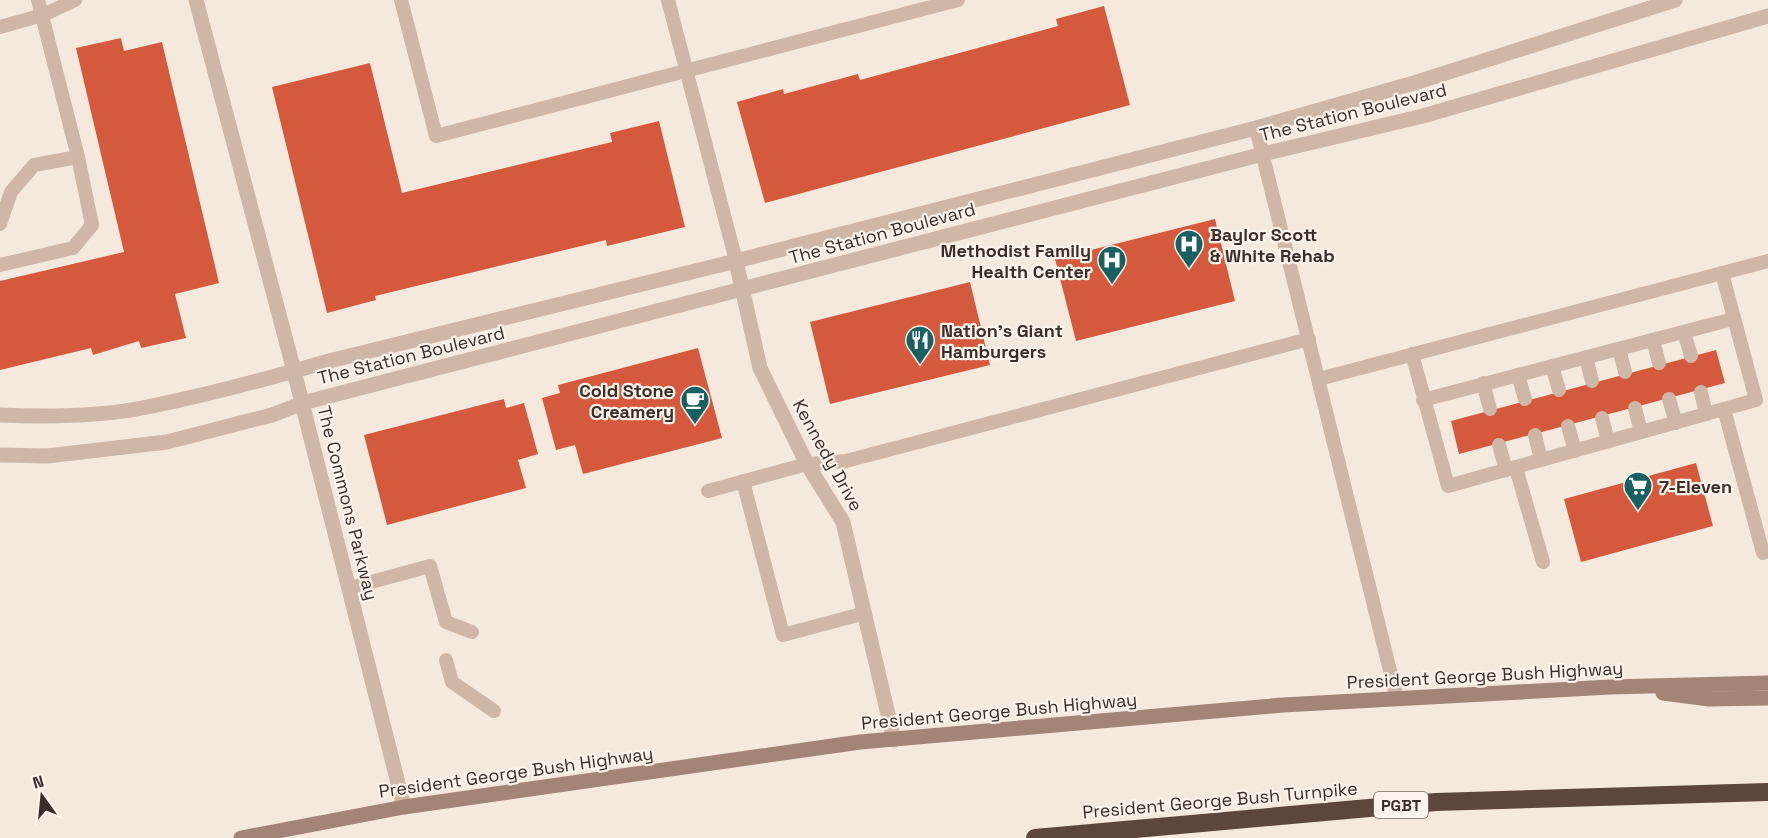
<svg xmlns="http://www.w3.org/2000/svg" width="1768" height="838" font-family="'Space Grotesk',sans-serif">
<style>
.building{fill:#d4593d}
.lines{fill:none;stroke-linecap:round;stroke-linejoin:round}
.service{stroke:#cfb7a7;stroke-width:14}
.tertiary{stroke:#cfb7a7;stroke-width:15}
.secondary{stroke:#a38578;stroke-width:15}
.motorway{stroke:#5d463e;stroke-width:18}
.labels{text-anchor:middle;dominant-baseline:central;stroke-width:4.5;stroke-linejoin:round;paint-order:stroke}
.shield{fill:#fcf3eb;stroke:#756862;stroke-width:1.5}
.shield-label{font-size:16px;font-weight:bold;fill:#3b2d28}
.street-label{font-size:18px;fill:#3b2d28;stroke:#fcf3eb}
.poi-label{font-size:18px;font-weight:bold;fill:#3b2d28;stroke:#fcf3eb;text-anchor:start}
</style>
<rect width="100%" height="100%" fill="#f5e9dd"/>
<g class="building">
<polygon points="1104,6 1130,105 765,203 737,102 783,89 784,94 858,74 860,80 1058,26 1056,19"/>
<polygon points="121,38 124,51 162,42 219,283 175,294 186,338 141,348 139,341 93,355 91,348 0,370 0,281 124,252 76,48"/>
<polygon points="370,63 402,193 612,142 610,133 659,121 685,227 607,246 606,240 375,296 376,300 327,313 272,87"/>
<polygon points="1215,219 1235,301 1076,341 1055,259"/>
<polygon points="970,282 990,365 830,404 810,322"/>
<polygon points="698,348 722,438 583,474 575,445 556,450 542,398 560,393 558,385"/>
<polygon points="1716,350 1725,383 1459,454 1451,421"/>
<polygon points="504,399 506,408 524,403 538,454 518,460 526,488 387,525 364,435"/>
<polygon points="1696,463 1713,526 1581,562 1564,499"/>
</g>
<g class="lines">
<g class="service">
<polyline points="401,0 436,136 958,0"/>
<polyline points="668,0 736,261"/>
<polyline points="0,27 43,15 75,0"/>
<polyline points="1256,128 1397,699"/>
<polyline points="0,224 11,192 34,165 78,157"/>
<polyline points="0,265 73,248 92,225 78,157 38,0"/>
<polyline points="1684,332 1691,356"/>
<polyline points="1653,340 1659,363"/>
<polyline points="1619,349 1625,372"/>
<polyline points="1412,354 1448,486 1756,400 1722,273"/>
<polyline points="1586,357 1592,381"/>
<polyline points="1552,366 1559,390"/>
<polyline points="1518,375 1525,399"/>
<polyline points="1319,379 1768,261"/>
<polyline points="1483,383 1490,409"/>
<polyline points="1701,392 1706,414"/>
<polyline points="1669,399 1676,423"/>
<polyline points="1423,400 1733,319"/>
<polyline points="1635,408 1641,432"/>
<polyline points="1724,409 1763,553"/>
<polyline points="1602,418 1608,441"/>
<polyline points="1568,426 1575,451"/>
<polyline points="1535,435 1541,460"/>
<polyline points="1499,445 1506,470"/>
<polyline points="1516,468 1543,562"/>
<polyline points="743,481 783,635 865,613"/>
<polyline points="708,491 807,464 846,461 1309,339"/>
<polyline points="349,588 430,566 446,622 472,632"/>
<polyline points="446,660 452,682 494,711"/>
</g>
<g class="tertiary">
<polyline points="196,0 294,371 404,807"/>
<polyline points="736,261 760,368 807,464 843,522 894,740"/>
<path d="M 0,415 C 47,417 96,417 142,408 C 205,396 267,379 329,361 L 736,261 L 1256,128 L 1414,83 L 1675,0"/>
<polyline points="0,455 47,456 167,442 272,415 303,403 337,394 1263,154 1423,116 1768,16"/>
</g>
<g class="secondary">
<polyline points="1663,693 1709,699 1768,698"/>
<polyline points="241,838 404,807 860,742 1283,705 1610,687 1768,683"/>
</g>
<polyline class="motorway" points="1035,838 1436,802 1768,792"/>
</g>
<defs>
<g id="hospital-pin" transform="scale(1.5)"><path d="M0 17L-7.5 6A9.5 9.5 0 1 1 7.5 6Z" fill="#186162" stroke="#fcf3eb"/><path d="M-5-5h3v3.5h4V-5h3V5h-3V1.5h-4V5h-3Z" fill="#fff"/></g>
<g id="restaurant-pin" transform="scale(1.5)"><path d="M0 17L-7.5 6A9.5 9.5 0 1 1 7.5 6Z" fill="#186162" stroke="#fcf3eb"/><path d="M-5-6h1v4h1v-4h1v4h1v-4h1v5L-1.5 .5V6h-2V.5L-5-1ZM5-6V6H3V1.5H1.5Q1.5-4 5-6Z" fill="#fff"/></g>
<g id="cafe-pin" transform="scale(1.5)"><path d="M0 17L-7.5 6A9.5 9.5 0 1 1 7.5 6Z" fill="#186162" stroke="#fcf3eb"/><path d="M-5.5-4.5H6V0H3Q3 3.5 0 3.5H-2.5Q-5.5 3.5-5.5 0ZM3-3.2v2h1.7v-2ZM-6 4.5H4V6H-6Z" fill="#fff"/></g>
<g id="supermarket-pin" transform="scale(1.5)"><path d="M0 17L-7.5 6A9.5 9.5 0 1 1 7.5 6Z" fill="#186162" stroke="#fcf3eb"/><path d="M-6-5.5h2.5l.6 2H6L4.5 2H-2.5L-4.4-4H-6ZM-1.5 3.2a1.3 1.3 0 1 0 .1 0ZM3 3.2a1.3 1.3 0 1 0 .1 0Z" fill="#fff"/></g>
</defs>
<g fill-rule="evenodd">
<use href="#hospital-pin" x="1189" y="244"/>
<use href="#hospital-pin" x="1112" y="260"/>
<use href="#restaurant-pin" x="920" y="340"/>
<use href="#cafe-pin" x="695" y="400"/>
<use href="#supermarket-pin" x="1638" y="486"/>
</g>
<g class="labels">
<rect class="shield" x="1374" y="792" width="54" height="26" rx="4.5"/>
<g class="shield-label">
<text x="1401" y="805">PGBT</text>
</g>
<g class="street-label">
<text transform="translate(1353 112) rotate(-14)">The Station Boulevard</text>
<text transform="translate(882 233) rotate(-15)">The Station Boulevard</text>
<text transform="translate(411 355) rotate(-14)">The Station Boulevard</text>
<text transform="translate(828 455) rotate(61)">Kennedy Drive</text>
<text transform="translate(348 503) rotate(76)">The Commons Parkway</text>
<text transform="translate(1485 675) rotate(-3)">President George Bush Highway</text>
<text transform="translate(999 711) rotate(-5)">President George Bush Highway</text>
<text transform="translate(516 772) rotate(-8)">President George Bush Highway</text>
<text transform="translate(1220 800) rotate(-5)">President George Bush Turnpike</text>
</g>
<g class="poi-label">
<text x="1210" y="234">Baylor Scott<tspan x="1210" dy="21">&amp; White Rehab</tspan></text>
<text x="1091" y="250" text-anchor="end">Methodist Family<tspan x="1091" dy="21">Health Center</tspan></text>
<text x="941" y="330">Nation's Giant<tspan x="941" dy="21">Hamburgers</tspan></text>
<text x="674" y="390" text-anchor="end">Cold Stone<tspan x="674" dy="21">Creamery</tspan></text>
<text x="1659" y="486">7-Eleven</text>
</g>
</g>
<g transform="translate(42 796) rotate(345)" stroke="#fcf3eb" stroke-width="4.5" paint-order="stroke">
<path d="M0-4.5L10 22L0 15L-10 22Z" fill="#3b2d28"/>
<text y="-9" font-size="16" font-weight="bold" text-anchor="middle" fill="#3b2d28">N</text>
</g>
</svg>
